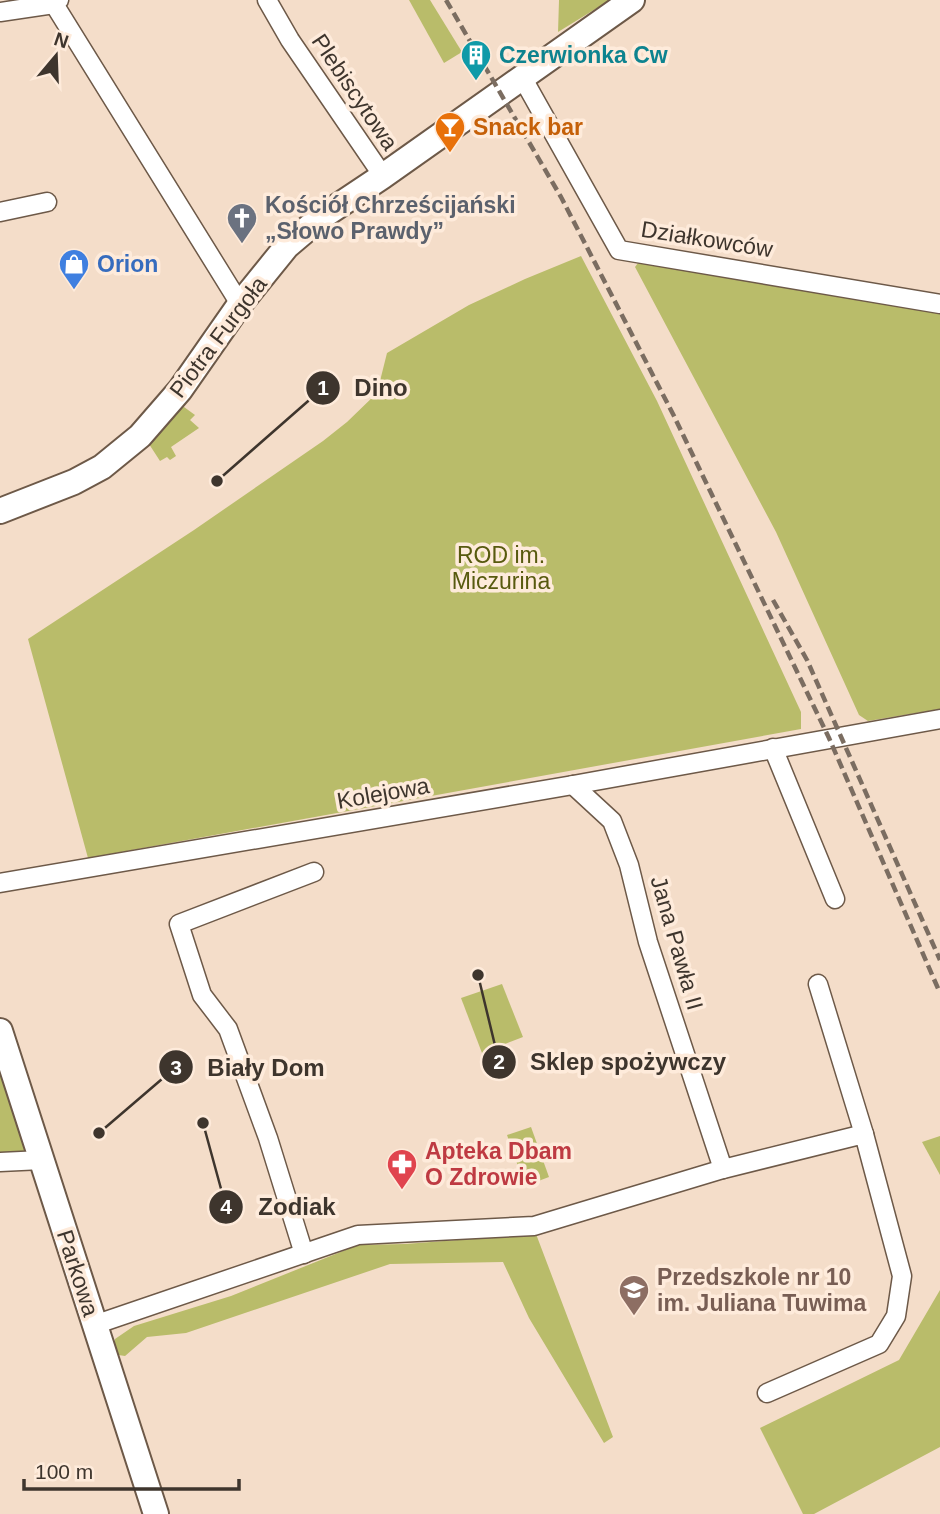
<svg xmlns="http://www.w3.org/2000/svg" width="940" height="1514" font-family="Helvetica,sans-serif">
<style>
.green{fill:#b9bc6a}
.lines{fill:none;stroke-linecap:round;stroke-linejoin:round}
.street-casing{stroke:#6d5948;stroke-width:21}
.secondary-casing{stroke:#6d5948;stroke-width:28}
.street{stroke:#fff;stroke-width:18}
.secondary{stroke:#fff;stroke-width:24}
.rail{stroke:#7b6d61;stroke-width:4.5;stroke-dasharray:10 5;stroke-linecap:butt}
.labels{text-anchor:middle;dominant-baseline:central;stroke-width:7;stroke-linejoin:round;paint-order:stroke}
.culture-label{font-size:23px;font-weight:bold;fill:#0d838f;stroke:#feebdb;text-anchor:start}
.street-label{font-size:23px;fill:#3e352d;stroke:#feebdb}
.food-label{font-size:23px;font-weight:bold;fill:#c56008;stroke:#feebdb;text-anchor:start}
.worship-label{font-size:23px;font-weight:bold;fill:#5b616d;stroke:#feebdb;text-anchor:start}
.shop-label{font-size:23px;font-weight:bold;fill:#366cbe;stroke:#feebdb;text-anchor:start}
.park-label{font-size:23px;fill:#585a0f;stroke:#feebdb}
.health-label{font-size:23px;font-weight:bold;fill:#be3a42;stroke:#feebdb;text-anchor:start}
.education-label{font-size:23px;font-weight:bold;fill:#785e54;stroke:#feebdb;text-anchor:start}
.leader{fill:none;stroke:#3e352d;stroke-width:2.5}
.callout-dot{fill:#3e352d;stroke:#feebdb;stroke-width:2.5}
.mark-label{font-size:21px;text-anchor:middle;font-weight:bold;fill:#fff}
.callout-label{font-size:24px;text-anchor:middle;font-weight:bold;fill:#3e352d;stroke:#feebdb;stroke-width:7;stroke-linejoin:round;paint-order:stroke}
</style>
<rect width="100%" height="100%" fill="#f4ddc9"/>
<g class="green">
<polygon points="409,0 430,0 462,52 444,63"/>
<polygon points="559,0 610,0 558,32"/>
<polygon points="581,256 657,401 801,712 801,729 88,858 28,639 194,530 323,441 347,422 377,393 387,353 469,305 525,279"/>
<polygon points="638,263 940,313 940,709 868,721 859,715 776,532 635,267"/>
<polygon points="184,407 195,415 190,420 199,428 171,447 176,456 170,460 167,457 160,461 149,444 180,408"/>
<polygon points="502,984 523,1037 482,1053 461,998"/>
<polygon points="0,1050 32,1150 0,1165"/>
<polygon points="531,1127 549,1177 525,1186 507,1135"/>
<polygon points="940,1136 940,1175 922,1142"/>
<polygon points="536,1234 613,1437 604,1443 529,1318 503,1262 390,1264 186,1333 147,1337 125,1356 112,1354 115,1339 134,1326 231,1296 358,1245 405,1244"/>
<polygon points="940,1290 940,1447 814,1514 803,1514 760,1428 899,1360"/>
</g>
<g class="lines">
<g class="street-casing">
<g id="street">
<polyline points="59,0 54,4 240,304"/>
<polyline points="267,0 290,40 383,176"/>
<polyline points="0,12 54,4"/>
<polyline points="522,77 619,250 940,304"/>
<polyline points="0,212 47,202"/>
<polyline points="773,748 835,899"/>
<polyline points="0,883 573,785 940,719"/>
<polyline points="818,984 864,1134"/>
<polyline points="0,1162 42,1160"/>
<polyline points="723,1169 864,1134 902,1276 896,1316 879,1344 767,1393"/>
<polyline points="304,1254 268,1138 228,1029 202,995 179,924 314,872"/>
<polyline points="94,1325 358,1235 534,1226 723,1169 648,942 629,865 612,821 573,785"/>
</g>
</g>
<g class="secondary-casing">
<g id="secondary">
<polyline points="0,511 74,482 102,467 140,436 180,390 240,304 287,246 320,218 383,176 632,0"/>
<polyline points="0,1031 156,1514"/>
</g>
</g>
<use href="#street" class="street"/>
<use href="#secondary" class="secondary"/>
<g class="rail">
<polyline points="446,0 561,197 674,416 829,738 940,993"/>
<polyline points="773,600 807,660 940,960"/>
</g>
</g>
<defs>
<g id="building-pin" transform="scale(1.575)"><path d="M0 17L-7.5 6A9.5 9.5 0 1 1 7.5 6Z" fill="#0f9aa8" stroke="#feebdb"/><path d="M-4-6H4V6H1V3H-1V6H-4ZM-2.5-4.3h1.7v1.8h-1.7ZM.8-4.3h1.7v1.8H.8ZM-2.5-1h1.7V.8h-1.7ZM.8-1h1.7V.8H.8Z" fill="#fff"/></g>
<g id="bar-pin" transform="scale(1.575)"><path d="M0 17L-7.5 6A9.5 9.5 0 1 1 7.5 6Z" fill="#e8710a" stroke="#feebdb"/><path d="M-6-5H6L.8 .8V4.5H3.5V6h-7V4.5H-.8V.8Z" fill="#fff"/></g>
<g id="church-pin" transform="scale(1.575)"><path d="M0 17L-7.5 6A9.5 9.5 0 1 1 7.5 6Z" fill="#6b7280" stroke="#feebdb"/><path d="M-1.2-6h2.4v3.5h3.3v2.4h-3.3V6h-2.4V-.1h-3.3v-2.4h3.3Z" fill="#fff"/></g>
<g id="shop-pin" transform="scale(1.575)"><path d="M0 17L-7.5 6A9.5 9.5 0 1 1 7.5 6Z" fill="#3f7fe0" stroke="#feebdb"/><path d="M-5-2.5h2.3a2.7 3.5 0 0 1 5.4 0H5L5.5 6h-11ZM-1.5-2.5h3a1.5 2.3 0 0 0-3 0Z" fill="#fff"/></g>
<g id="pharmacy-pin" transform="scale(1.575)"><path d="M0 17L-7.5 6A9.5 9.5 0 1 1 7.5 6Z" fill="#e0444e" stroke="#feebdb"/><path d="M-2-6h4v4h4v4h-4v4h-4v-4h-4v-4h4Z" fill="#fff"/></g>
<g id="school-pin" transform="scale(1.575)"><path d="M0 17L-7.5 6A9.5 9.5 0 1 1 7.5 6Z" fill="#8d6e63" stroke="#feebdb"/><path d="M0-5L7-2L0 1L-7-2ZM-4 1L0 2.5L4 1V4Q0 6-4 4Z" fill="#fff"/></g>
</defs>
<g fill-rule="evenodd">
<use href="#building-pin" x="476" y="55"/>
<use href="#bar-pin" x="450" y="127"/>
<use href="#church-pin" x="242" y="218"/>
<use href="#shop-pin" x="74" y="264"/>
<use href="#pharmacy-pin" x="402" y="1164"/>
<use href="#school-pin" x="634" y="1290"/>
</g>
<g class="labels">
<g class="culture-label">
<text x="499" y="55">Czerwionka Cw</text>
</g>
<g class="street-label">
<text transform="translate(355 92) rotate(56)">Plebiscytowa</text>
<text transform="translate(707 239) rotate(9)">Działkowców</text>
<text transform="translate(218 337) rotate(-53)">Piotra Furgoła</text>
<text transform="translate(383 793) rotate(-10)">Kolejowa</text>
<text transform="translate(677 943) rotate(74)">Jana Pawła II</text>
<text transform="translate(78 1273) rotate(72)">Parkowa</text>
</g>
<g class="food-label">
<text x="473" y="127">Snack bar</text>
</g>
<g class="worship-label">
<text x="265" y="205">Kościół Chrześcijański<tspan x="265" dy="26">„Słowo Prawdy”</tspan></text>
</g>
<g class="shop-label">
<text x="97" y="264">Orion</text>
</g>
<g class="park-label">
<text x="501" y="555">ROD im.<tspan x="501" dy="26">Miczurina</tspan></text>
</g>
<g class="health-label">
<text x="425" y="1151">Apteka Dbam<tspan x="425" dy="26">O Zdrowie</tspan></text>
</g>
<g class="education-label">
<text x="657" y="1277">Przedszkole nr 10<tspan x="657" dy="26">im. Juliana Tuwima</tspan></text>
</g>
</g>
<path class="leader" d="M217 481L323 388M478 975L499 1062M99 1133L176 1067M203 1123L226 1207"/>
<g class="callout-dot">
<circle cx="217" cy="481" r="7"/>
<circle cx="478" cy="975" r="7"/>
<circle cx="99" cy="1133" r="7"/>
<circle cx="203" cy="1123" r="7"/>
<circle cx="323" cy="388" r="18"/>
<circle cx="499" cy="1062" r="18"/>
<circle cx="176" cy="1067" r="18"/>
<circle cx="226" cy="1207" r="18"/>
</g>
<g class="mark-label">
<text x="323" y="395">1</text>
<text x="499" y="1069">2</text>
<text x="176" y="1075">3</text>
<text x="226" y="1214">4</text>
</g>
<g class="callout-label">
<text x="381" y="396">Dino</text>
<text x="628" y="1070">Sklep spożywczy</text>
<text x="266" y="1076">Biały Dom</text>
<text x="297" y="1215">Zodiak</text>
</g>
<g transform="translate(56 56) rotate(19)" stroke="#feebdb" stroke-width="5" paint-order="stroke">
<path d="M0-5L12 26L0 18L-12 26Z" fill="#3e352d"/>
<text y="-10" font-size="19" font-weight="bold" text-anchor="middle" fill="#3e352d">N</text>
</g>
<path d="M24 1479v10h215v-10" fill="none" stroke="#3e352d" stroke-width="3.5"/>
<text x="35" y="1479" font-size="21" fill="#3e352d" stroke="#feebdb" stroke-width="5" paint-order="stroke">100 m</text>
</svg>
